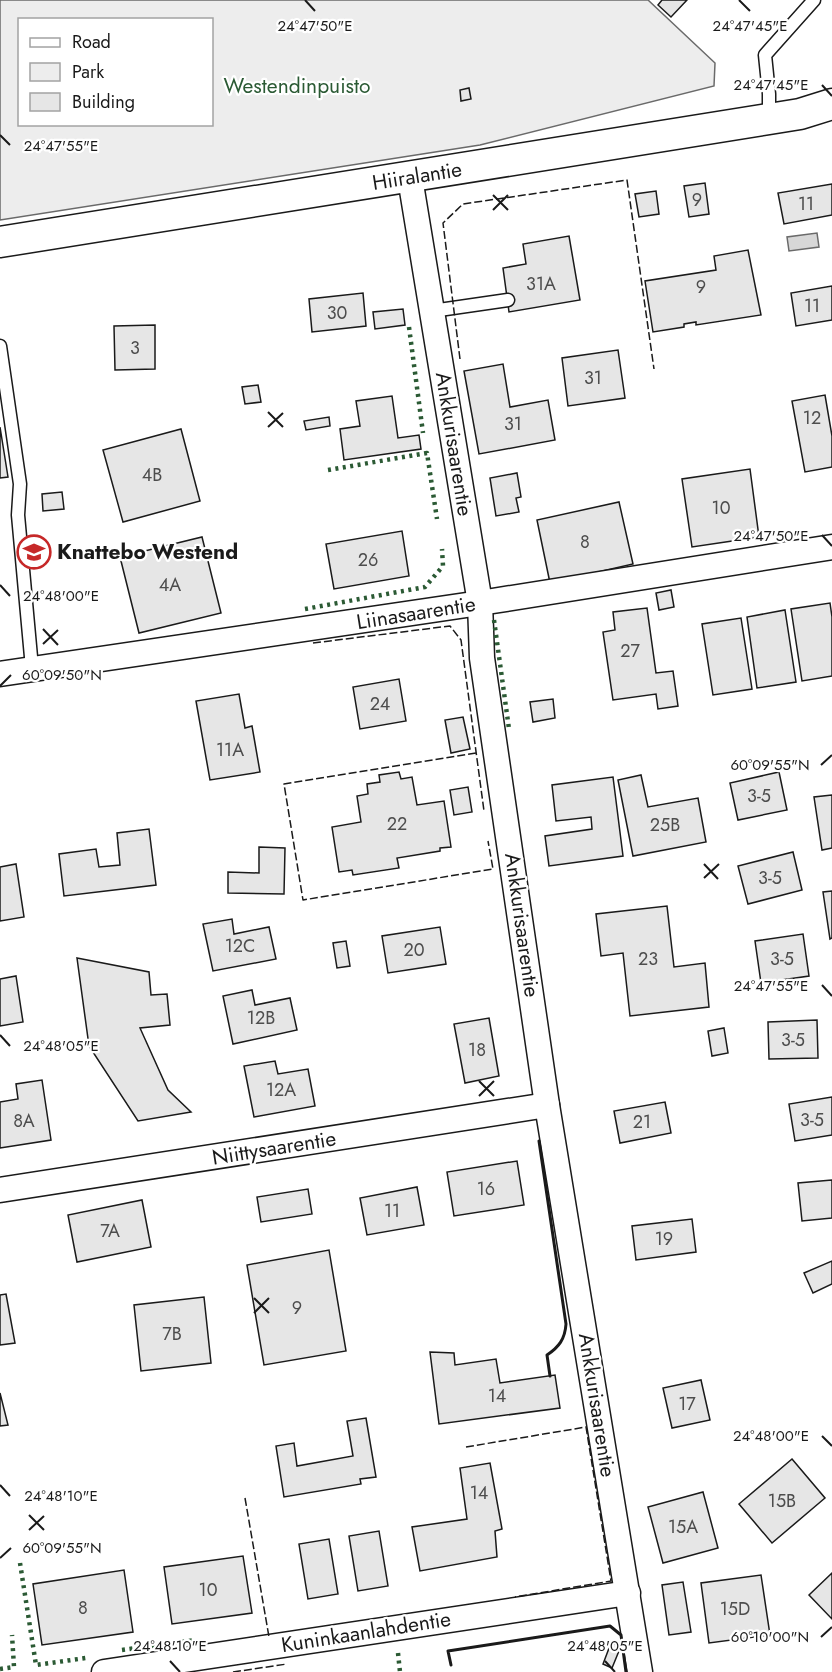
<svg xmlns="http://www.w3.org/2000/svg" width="832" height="1672" font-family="Jost,sans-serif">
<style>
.green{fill:#ededed;stroke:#6a6a6a;stroke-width:1.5;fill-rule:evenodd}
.water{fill:#d7d7d7;stroke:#6a6a6a;stroke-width:1.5}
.building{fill:#e6e6e6;stroke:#1a1a1a;stroke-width:1.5}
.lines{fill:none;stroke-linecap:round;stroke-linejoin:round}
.service-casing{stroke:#1a1a1a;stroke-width:15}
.minor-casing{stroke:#1a1a1a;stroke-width:27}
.tertiary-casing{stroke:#1a1a1a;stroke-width:33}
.service{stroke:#fff;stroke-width:12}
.minor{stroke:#fff;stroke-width:24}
.tertiary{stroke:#fff;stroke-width:30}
.hedge{stroke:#2b5a34;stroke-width:4.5;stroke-dasharray:3 4.5;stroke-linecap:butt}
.fence{stroke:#1a1a1a;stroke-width:1.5;stroke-dasharray:8 3;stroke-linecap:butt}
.wall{stroke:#1a1a1a;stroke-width:3}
.ticks{fill:none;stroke:#1a1a1a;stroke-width:2}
.labels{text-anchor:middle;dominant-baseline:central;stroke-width:4.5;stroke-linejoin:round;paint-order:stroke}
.number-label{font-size:18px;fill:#4d4d4d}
.park-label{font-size:21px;fill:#2b5a34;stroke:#fff}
.street-label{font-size:21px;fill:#1a1a1a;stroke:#fff}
.poi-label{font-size:21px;font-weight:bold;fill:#1a1a1a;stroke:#fff;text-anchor:start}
.ticks-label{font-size:15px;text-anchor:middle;fill:#1a1a1a;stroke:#fff;stroke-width:4.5;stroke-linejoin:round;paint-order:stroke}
</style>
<rect width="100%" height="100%" fill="#fff"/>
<path class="green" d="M 0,0 L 648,0 L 715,63 L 714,86 L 480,145 L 0,220 ZM 20,20 L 212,20 L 212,124 L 20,124 Z"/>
<polygon class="water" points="817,233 819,247 789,251 787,237"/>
<g class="building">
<polygon points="662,0 687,0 671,17 658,5"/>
<polygon points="469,88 471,99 461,101 460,90"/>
<polygon points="705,183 709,214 689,217 684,186"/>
<polygon points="832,184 832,215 784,224 778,193"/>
<polygon points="656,191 659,214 639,217 635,194"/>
<polygon points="569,236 580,300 509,312 503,268 526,264 523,244"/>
<polygon points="748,250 761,315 696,325 696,322 684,324 684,327 653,332 645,281 716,270 714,256"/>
<polygon points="832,286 832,320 796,326 791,293"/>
<polygon points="363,293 366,326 312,332 309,299"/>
<polygon points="403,309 405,325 375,329 373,312"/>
<polygon points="155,325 155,369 115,370 114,326"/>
<polygon points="618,350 625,398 568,406 562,358"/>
<polygon points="503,364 510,407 548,400 555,440 479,454 464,371"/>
<polygon points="258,385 261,402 245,404 242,387"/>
<polygon points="825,395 832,436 832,467 805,472 792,401"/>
<polygon points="392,396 398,438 419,435 421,449 344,460 340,429 360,426 356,401"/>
<polygon points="329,417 330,426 306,430 304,421"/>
<polygon points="0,427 8,477 0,478"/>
<polygon points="181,429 200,501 123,522 103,450"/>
<polygon points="750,469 759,537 692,547 682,479"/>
<polygon points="517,473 521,497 516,498 519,512 496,516 490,478"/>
<polygon points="62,492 64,509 43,511 42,494"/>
<polygon points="619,502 633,564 550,583 537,520"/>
<polygon points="402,531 409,576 334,589 326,544"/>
<polygon points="202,537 221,613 139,633 120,557"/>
<polygon points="671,590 674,607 659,610 656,593"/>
<polygon points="830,603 832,617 832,676 802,681 791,609"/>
<polygon points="647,608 656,673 673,671 678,706 658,709 656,694 613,700 603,632 615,630 613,612"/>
<polygon points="785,610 796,682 757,688 747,617"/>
<polygon points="741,618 752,689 713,695 702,624"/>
<polygon points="399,679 406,721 360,729 353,687"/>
<polygon points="239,694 245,728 252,726 260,772 210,780 196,701"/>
<polygon points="553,699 555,718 533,722 530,702"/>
<polygon points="463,717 470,749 451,753 445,720"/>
<polygon points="399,772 401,779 412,777 417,805 444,801 451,847 440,848 440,851 397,858 399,868 353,875 352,870 339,872 332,827 361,822 357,796 368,794 367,784 380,782 379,775"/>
<polygon points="779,772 787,810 738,820 730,783"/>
<polygon points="641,775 648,807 698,798 706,842 633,856 618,780"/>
<polygon points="613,777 623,856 549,866 545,836 592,829 591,817 556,821 552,785"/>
<polygon points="468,787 472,812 454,815 450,790"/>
<polygon points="832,795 832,848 822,850 814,797"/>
<polygon points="149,829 156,885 64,896 59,854 96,849 99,867 120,865 117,833"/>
<polygon points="259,847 285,848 284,894 228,893 228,872 259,873"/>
<polygon points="793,852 802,890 748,904 738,866"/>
<polygon points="16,864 24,917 0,921 0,867"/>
<polygon points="832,891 832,938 830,939 823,892"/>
<polygon points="667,906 674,967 705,963 709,1007 630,1016 623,953 601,956 596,914"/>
<polygon points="232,919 234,934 269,927 276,959 213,971 203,924"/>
<polygon points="440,927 446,964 388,973 382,936"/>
<polygon points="803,934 809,976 761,983 755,941"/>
<polygon points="346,941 350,966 337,968 333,943"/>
<polygon points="77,958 149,972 151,995 167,994 170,1025 140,1028 168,1090 191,1112 138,1121 89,1046"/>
<polygon points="16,976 23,1022 0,1026 0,979"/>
<polygon points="252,990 255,1005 290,998 297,1030 233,1044 223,996"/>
<polygon points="489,1018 499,1076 465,1083 454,1024"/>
<polygon points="817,1020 818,1058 769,1059 768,1022"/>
<polygon points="724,1028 728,1053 712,1056 708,1031"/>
<polygon points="275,1061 278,1074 308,1069 315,1106 254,1117 244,1066"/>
<polygon points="42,1080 51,1140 0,1148 0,1102 18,1099 16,1084"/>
<polygon points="832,1097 832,1135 795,1141 789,1104"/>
<polygon points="665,1102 671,1133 620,1143 614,1111"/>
<polygon points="517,1161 524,1205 454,1216 447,1172"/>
<polygon points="832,1180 832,1218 802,1221 798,1183"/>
<polygon points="417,1187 424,1225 367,1235 360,1198"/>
<polygon points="308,1189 312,1214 261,1222 257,1197"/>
<polygon points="142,1200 151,1247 77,1262 68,1215"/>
<polygon points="692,1219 696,1252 636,1260 632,1226"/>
<polygon points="329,1250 346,1351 264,1365 247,1265"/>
<polygon points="832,1261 832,1284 813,1293 804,1273"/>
<polygon points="6,1294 15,1343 0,1345 0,1295"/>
<polygon points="204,1297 211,1363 141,1371 134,1305"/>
<polygon points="430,1352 454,1353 455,1365 496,1359 500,1383 555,1375 560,1408 439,1424"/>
<polygon points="701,1380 710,1420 672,1428 663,1388"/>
<polygon points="0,1393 8,1425 0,1426"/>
<polygon points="366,1418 376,1477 360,1479 361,1484 284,1497 276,1446 294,1443 297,1466 353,1456 347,1421"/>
<polygon points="792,1459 825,1498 772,1543 739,1504"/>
<polygon points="490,1463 502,1529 495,1531 497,1557 420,1571 412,1527 467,1519 460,1468"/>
<polygon points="703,1492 718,1548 663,1563 648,1507"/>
<polygon points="379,1531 388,1586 358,1591 349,1536"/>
<polygon points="329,1539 338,1594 308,1599 299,1544"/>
<polygon points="243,1556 252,1613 172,1624 164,1567"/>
<polygon points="124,1570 133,1632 42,1645 33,1584"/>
<polygon points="832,1573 832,1619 809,1595"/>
<polygon points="761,1575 770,1635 709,1643 701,1583"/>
<polygon points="683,1582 691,1632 669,1635 662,1585"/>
<polygon points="611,1643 621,1646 612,1668 603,1664"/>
</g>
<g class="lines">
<g class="service-casing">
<g id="service">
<polyline points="769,119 769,94 765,55 814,0"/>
<polyline points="432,311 508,300"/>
<polyline points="0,346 20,484 18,515 32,668"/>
</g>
</g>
<g class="minor-casing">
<g id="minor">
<polyline points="410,178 480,603 482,658 547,1105 640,1672"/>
<polyline points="0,674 480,603 832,547"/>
<polyline points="0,1190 547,1105"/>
<polyline points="104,1672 628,1593"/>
</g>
</g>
<g class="tertiary-casing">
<polyline id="tertiary" points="0,242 769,119 800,114 832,104"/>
</g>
<use href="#service" class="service"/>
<use href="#minor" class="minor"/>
<use href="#tertiary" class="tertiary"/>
<g class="hedge">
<polyline points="409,327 423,433"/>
<polyline points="328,470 427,453 437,519"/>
<polyline points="305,609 425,587 443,566 442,549"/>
<polyline points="494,620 509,729"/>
<polyline points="20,1563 36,1665 86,1658"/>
<polyline points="122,1650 196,1640"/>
<polyline points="398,1653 400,1672"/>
<polyline points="0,1669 14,1667 12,1635"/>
</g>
<g class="fence">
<polyline points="460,359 443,223 463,204 627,180 654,369"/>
<polyline points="313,643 450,626 461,640 484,811"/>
<polyline points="476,753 284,784 303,900 493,869 488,841"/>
<polyline points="466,1447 586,1427 611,1581 515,1597"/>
<polyline points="245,1498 269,1637"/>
<polyline points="233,1672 287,1664"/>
</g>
<g class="wall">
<path d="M 539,1141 L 566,1324 C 565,1339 559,1347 547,1355 L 550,1376"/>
<polyline points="451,1665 448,1651 610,1626 621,1635 626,1672"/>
</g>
</g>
<path class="ticks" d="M 305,0 L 315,11M 739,0 L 750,11M 822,85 L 832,96M 0,135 L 10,145M 493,195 L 508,210M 493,210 L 508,195M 268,412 L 283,427M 268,427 L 283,413M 822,535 L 832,546M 0,585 L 10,596M 43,629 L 58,645M 43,644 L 58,630M 0,686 L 11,675M 821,765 L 832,755M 704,864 L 718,879M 704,878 L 719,864M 822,985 L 832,996M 0,1035 L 10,1046M 479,1081 L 494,1096M 479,1096 L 494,1081M 254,1298 L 269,1313M 254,1313 L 269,1298M 822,1436 L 832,1446M 0,1485 L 10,1496M 29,1515 L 44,1530M 29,1530 L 44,1516M 0,1558 L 11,1548M 821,1637 L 832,1627M 170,1661 L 180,1672M 605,1661 L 615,1672"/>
<defs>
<g id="school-ring" transform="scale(1.725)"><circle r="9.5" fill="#fff" stroke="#c62828" stroke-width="1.5"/><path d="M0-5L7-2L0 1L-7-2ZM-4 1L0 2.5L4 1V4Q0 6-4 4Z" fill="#c62828"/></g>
</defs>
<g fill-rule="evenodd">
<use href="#school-ring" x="34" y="552"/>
</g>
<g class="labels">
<g class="number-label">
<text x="697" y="200">9</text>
<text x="806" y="204">11</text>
<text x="541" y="284">31A</text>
<text x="701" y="287">9</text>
<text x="812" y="306">11</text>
<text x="337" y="313">30</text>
<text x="135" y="348">3</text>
<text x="593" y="378">31</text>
<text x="812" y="418">12</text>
<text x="513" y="424">31</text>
<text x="152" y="475">4B</text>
<text x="721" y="508">10</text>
<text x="585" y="542">8</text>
<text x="368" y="560">26</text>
<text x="170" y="585">4A</text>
<text x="630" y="651">27</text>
<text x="380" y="704">24</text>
<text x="230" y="750">11A</text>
<text x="759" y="796">3-5</text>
<text x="397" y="824">22</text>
<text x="665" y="825">25B</text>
<text x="770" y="878">3-5</text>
<text x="240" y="946">12C</text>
<text x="414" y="950">20</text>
<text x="648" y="959">23</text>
<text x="782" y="959">3-5</text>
<text x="261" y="1018">12B</text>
<text x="793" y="1040">3-5</text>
<text x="477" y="1050">18</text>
<text x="281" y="1090">12A</text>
<text x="812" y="1120">3-5</text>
<text x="24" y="1121">8A</text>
<text x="642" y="1122">21</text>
<text x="486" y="1189">16</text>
<text x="392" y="1211">11</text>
<text x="110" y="1231">7A</text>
<text x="664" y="1239">19</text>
<text x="297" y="1308">9</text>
<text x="172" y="1334">7B</text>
<text x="497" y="1396">14</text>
<text x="687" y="1404">17</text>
<text x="479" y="1493">14</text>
<text x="782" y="1501">15B</text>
<text x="683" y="1527">15A</text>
<text x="208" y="1590">10</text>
<text x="83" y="1608">8</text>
<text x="735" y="1609">15D</text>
</g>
<g class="park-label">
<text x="297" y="86">Westendinpuisto</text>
</g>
<g class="street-label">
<text transform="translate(417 176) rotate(-9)">Hiiralantie</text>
<text transform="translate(454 444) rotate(81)">Ankkurisaarentie</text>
<text transform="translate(416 613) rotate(-9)">Liinasaarentie</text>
<text transform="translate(522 925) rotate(82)">Ankkurisaarentie</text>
<text transform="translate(274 1148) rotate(-9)">Niittysaarentie</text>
<text transform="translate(597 1405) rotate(81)">Ankkurisaarentie</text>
<text transform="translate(366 1632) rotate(-9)">Kuninkaanlahdentie</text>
</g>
<g class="poi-label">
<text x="57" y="552">Knattebo Westend</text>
</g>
</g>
<g class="ticks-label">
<text x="315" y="31">24°47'50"E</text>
<text x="750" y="31">24°47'45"E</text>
<text x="771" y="90">24°47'45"E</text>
<text x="61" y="151">24°47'55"E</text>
<text x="771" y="541">24°47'50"E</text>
<text x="61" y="601">24°48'00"E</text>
<text x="62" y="680">60°09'50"N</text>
<text x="770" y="770">60°09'55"N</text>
<text x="771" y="991">24°47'55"E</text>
<text x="61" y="1051">24°48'05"E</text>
<text x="771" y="1441">24°48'00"E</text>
<text x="61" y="1501">24°48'10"E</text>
<text x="62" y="1553">60°09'55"N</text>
<text x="770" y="1642">60°10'00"N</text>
<text x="170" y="1651">24°48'10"E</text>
<text x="605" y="1651">24°48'05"E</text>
</g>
<rect x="18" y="18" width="195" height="108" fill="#ffffff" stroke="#a3a3a3" stroke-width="1.5"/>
<rect x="30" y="38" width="30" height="9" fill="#ffffff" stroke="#a3a3a3" stroke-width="1.5"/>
<text x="72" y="48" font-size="18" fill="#1a1a1a">Road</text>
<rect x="30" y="63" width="30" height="18" fill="#ededed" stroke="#a3a3a3" stroke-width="1.5"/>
<text x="72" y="78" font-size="18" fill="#1a1a1a">Park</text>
<rect x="30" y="93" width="30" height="18" fill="#e6e6e6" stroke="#a3a3a3" stroke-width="1.5"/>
<text x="72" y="108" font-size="18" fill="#1a1a1a">Building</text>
</svg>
